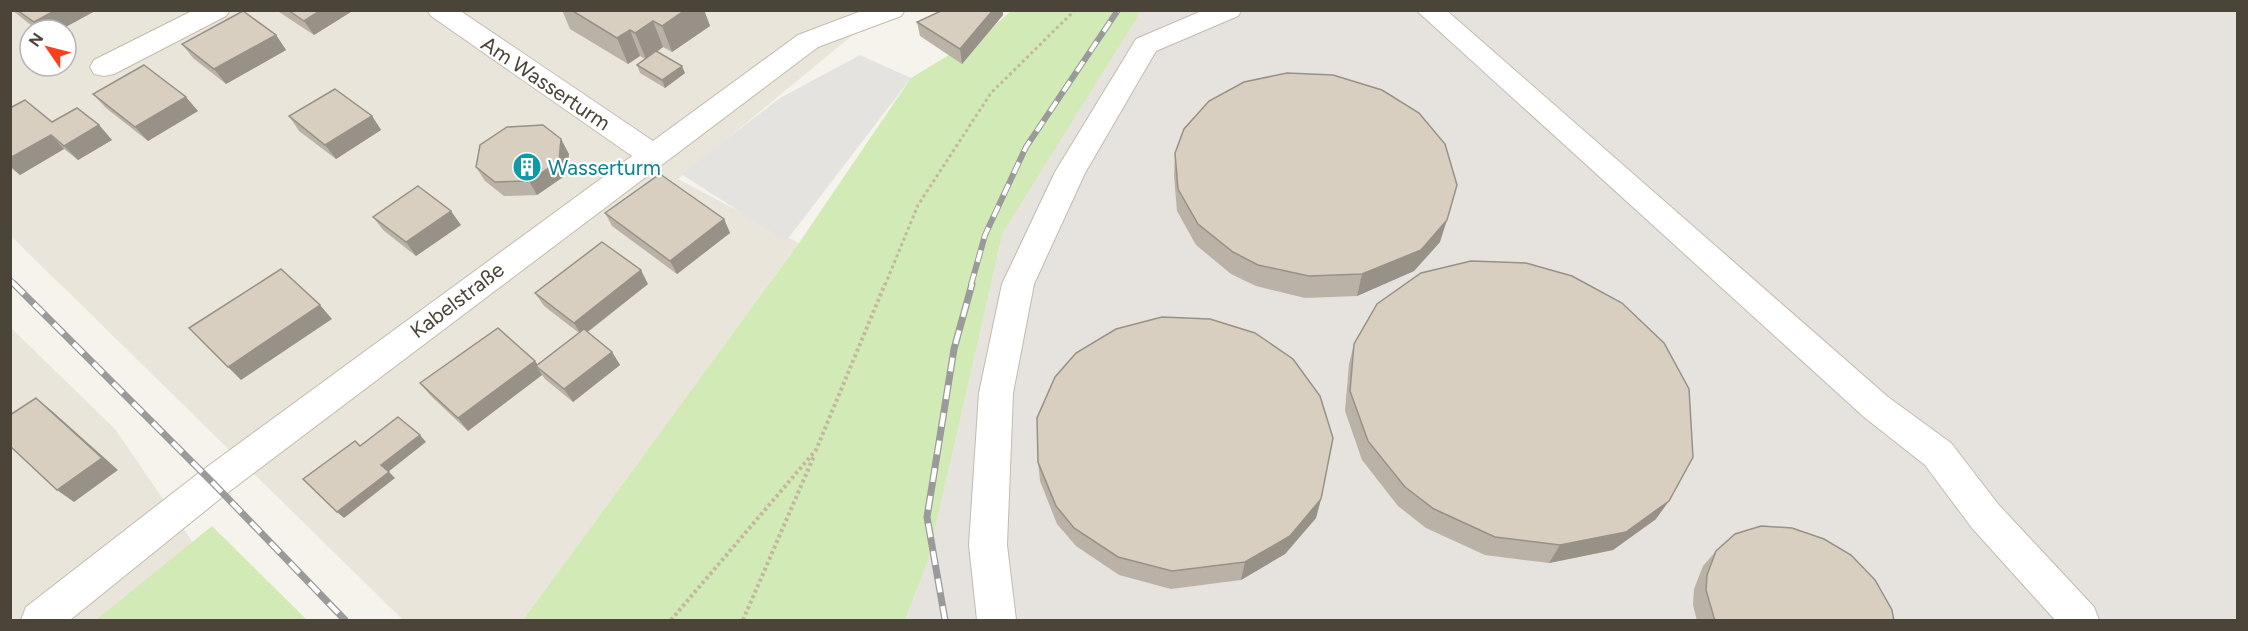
<svg xmlns="http://www.w3.org/2000/svg" width="2248" height="631" font-family="Figtree,sans-serif">
<style>
.residential{fill:#eae5da;fill-rule:evenodd}
.industrial{fill:#e6e2dd}
.green{fill:#d2eab5}
.parking{fill:#e5e3e0}
.lines{fill:none;stroke-linecap:round;stroke-linejoin:round}
.minor-casing{stroke:#c2bbae;stroke-width:2}
.path-far1{stroke:#c4b79f;stroke-width:3;stroke-dasharray:3 3;stroke-linecap:butt}
.path{stroke:#c4b79f;stroke-width:4;stroke-dasharray:3 3;stroke-linecap:butt}
.minor{fill:#fff;fill-rule:evenodd}
.rail-far1-casing{stroke:#9a9a9a;stroke-width:6}
.rail-casing{stroke:#9a9a9a;stroke-width:7}
.rail-far1{stroke:#fff;stroke-width:4;stroke-dasharray:12;stroke-linecap:butt}
.rail{stroke:#fff;stroke-width:4.5;stroke-dasharray:14;stroke-linecap:butt}
.wall{fill:#bab2a6}
.shaded-wall{fill:#979187}
.building{fill:#d8cfc1;stroke:#979187;stroke-width:1.5}
.labels{text-anchor:middle;dominant-baseline:central;stroke-width:4.5;stroke-linejoin:round;paint-order:stroke}
.street-label{font-size:21px;fill:#4b4439;stroke:#fff}
.culture-label{font-size:21px;fill:#0d838f;stroke:#fff;text-anchor:start}
</style>
<rect width="100%" height="100%" fill="#f6f3ec"/>
<g class="residential">
<path d="M 10,11 L 882,11 L 678,179 L 799,243 L 523,620 L 403,620 L 11,236 ZM 30,30 L 66,30 L 66,66 L 30,66 Z"/>
<polygon points="10,327 115,429 246,620 11,620"/>
</g>
<polygon class="industrial" points="1137,11 2237,11 2237,620 905,620 927,564 1003,232"/>
<g class="green">
<polygon points="1011,11 1141,11 1003,232 927,564 905,620 523,620 799,243 911,78 990,30"/>
<polygon points="212,526 307,620 96,620"/>
</g>
<polygon class="parking" points="860,55 911,78 786,241 681,174 780,98"/>
<g class="lines">
<g class="minor-casing">
<g id="minor">
<polygon points="194,10 230,10 226,16 114,74 104,76 94,74 90,67 94,60"/>
<polygon points="427,10 459,10 653,141 798,35 864,10 905,10 901,16 818,47 226,494 70,620 21,620 26,607 200,472 632,156 431,16"/>
<polygon points="1204,10 1242,10 1238,16 1156,51 1085,173 1034,284 1013,393 1007,545 1016,620 977,620 969,545 979,393 1002,284 1055,172 1136,39"/>
<polygon points="1416,10 1446,10 1888,397 1951,443 1998,504 2094,607 2099,620 2055,620 1972,528 1925,465 1864,417"/>
</g>
</g>
<polyline class="path-far1" points="885,285 918,205 991,93 1075,10"/>
<g class="path">
<polyline points="671,620 816,450 885,284"/>
<polyline points="743,620 814,456"/>
</g>
<use href="#minor" class="minor"/>
<g class="rail-far1-casing">
<g id="rail-far1">
<polyline points="10,280 15,285"/>
<polyline points="971,285 985,235 1026,147 1118,10"/>
</g>
</g>
<g class="rail-casing">
<g id="rail">
<polyline points="14,284 213,483 345,620"/>
<polyline points="945,620 927,517 954,349 972,284"/>
</g>
</g>
<use href="#rail-far1" class="rail-far1"/>
<use href="#rail" class="rail"/>
</g>
<g class="wall">
<polygon points="12,10 95,10 95,11 60,30 37,30"/>
<polygon points="276,10 354,10 314,35"/>
<polygon points="562,10 704,10 710,26 672,52 663,47 657,52 685,73 665,88 640,73 637,65 645,59 640,56 628,64 570,29"/>
<polygon points="943,10 1003,10 1003,15 962,64 920,36 917,22"/>
<polygon points="276,35 286,50 226,84 193,58 182,44"/>
<polygon points="93,94 198,111 148,141 106,108"/>
<polygon points="10,108 52,122 99,125 112,140 78,160 64,149 20,175 10,167"/>
<polygon points="289,116 372,116 381,130 336,159 299,131"/>
<polygon points="1175,153 1440,242 1414,271 1357,296 1305,298 1256,286 1231,274 1196,245 1177,211 1174,176"/>
<polygon points="569,154 566,175 537,195 504,196 485,181 476,167"/>
<polygon points="605,213 724,219 730,233 677,274 612,226"/>
<polygon points="373,217 461,225 416,256 383,230"/>
<polygon points="648,284 588,332 612,352 620,365 573,402 545,379 542,375 468,431 431,396 420,383 538,365 579,333 544,306 535,293"/>
<polygon points="1354,344 1656,519 1613,550 1549,563 1485,555 1426,528 1398,506 1362,460 1345,411 1349,364"/>
<polygon points="1038,462 1321,499 1316,518 1285,554 1241,580 1171,589 1119,575 1076,546 1057,524 1040,481"/>
<polygon points="1716,551 1894,621 1697,621 1693,605 1694,589 1703,566"/>
</g>
<g class="shaded-wall">
<polygon points="56,10 95,10 95,11 60,30 41,30 34,22"/>
<polygon points="321,10 354,10 314,35 304,21"/>
<polygon points="685,10 704,10 710,26 672,52 662,26"/>
<polygon points="993,10 1003,10 1003,15 962,64 960,49"/>
<polygon points="653,21 663,47 646,59 635,33"/>
<polygon points="630,30 640,56 628,64 617,38"/>
<polygon points="276,35 286,50 226,84 214,69"/>
<polygon points="682,66 685,73 665,88 662,80"/>
<polygon points="186,97 198,111 148,141 135,127"/>
<polygon points="372,116 381,130 336,159 325,145"/>
<polygon points="99,125 112,140 78,160 64,146"/>
<polygon points="51,135 64,149 20,175 10,166 10,158"/>
<polygon points="561,139 569,154 566,175 537,195 529,181"/>
<polygon points="451,211 461,225 416,256 406,242"/>
<polygon points="724,219 730,233 677,274 670,261"/>
<polygon points="1447,220 1440,242 1414,271 1357,296 1362,274"/>
<polygon points="641,270 648,284 582,336 574,323"/>
<polygon points="320,305 332,319 241,380 228,367"/>
<polygon points="612,352 620,365 573,402 564,389"/>
<polygon points="535,361 542,370 536,366 542,375 468,431 458,418"/>
<polygon points="36,398 52,411 118,470 74,502 57,490"/>
<polygon points="420,435 426,442 388,472 381,465"/>
<polygon points="389,472 395,478 344,518 337,512"/>
<polygon points="1321,499 1316,518 1285,554 1241,580 1245,562"/>
<polygon points="1669,501 1656,519 1613,550 1549,563 1560,545"/>
</g>
<g class="building">
<polygon points="17,10 56,10 34,22"/>
<polygon points="288,10 321,10 304,21"/>
<polygon points="571,10 685,10 662,26 653,21 635,33 630,30 617,38"/>
<polygon points="943,10 993,10 960,49 917,22"/>
<polygon points="243,11 276,35 214,69 182,44"/>
<polygon points="656,51 682,66 662,80 637,65"/>
<polygon points="144,65 186,97 135,127 93,94"/>
<polygon points="1287,73 1333,75 1382,90 1419,113 1445,144 1457,185 1447,220 1421,250 1362,274 1309,276 1258,265 1233,252 1198,224 1178,189 1175,153 1184,129 1209,101 1244,82"/>
<polygon points="335,89 372,116 325,145 289,116"/>
<polygon points="25,100 52,122 77,108 99,125 64,146 51,135 10,158 10,108"/>
<polygon points="543,125 561,139 559,161 529,181 495,182 476,167 480,145 507,127"/>
<polygon points="660,174 724,219 670,261 605,213"/>
<polygon points="418,186 451,211 406,242 373,217"/>
<polygon points="602,242 641,270 574,323 535,293"/>
<polygon points="1471,261 1526,263 1572,276 1622,303 1664,343 1689,389 1693,457 1669,501 1626,532 1560,545 1495,537 1434,509 1405,487 1368,441 1350,391 1354,344 1377,304 1421,273"/>
<polygon points="281,269 320,305 228,367 189,328"/>
<polygon points="1162,317 1210,319 1255,333 1293,359 1320,396 1333,438 1321,499 1290,536 1245,562 1172,571 1118,557 1074,528 1056,506 1038,462 1037,418 1055,377 1076,353 1116,329"/>
<polygon points="498,328 535,361 458,418 420,383"/>
<polygon points="584,329 612,352 564,389 536,366"/>
<polygon points="36,398 102,458 57,490 10,446 10,415"/>
<polygon points="398,417 420,435 381,465 389,472 337,512 303,479 355,441 360,446"/>
<polygon points="1761,526 1792,528 1824,539 1851,555 1875,580 1892,610 1894,621 1715,621 1706,590 1707,575 1716,551 1735,534"/>
</g>
<defs>
<g id="building-disc" transform="scale(1.5)"><circle r="9.5" fill="#0f9aa8" stroke="#fff"/><path d="M-4-6H4V6H1V3H-1V6H-4ZM-2.5-4.3h1.7v1.8h-1.7ZM.8-4.3h1.7v1.8H.8ZM-2.5-1h1.7V.8h-1.7ZM.8-1h1.7V.8H.8Z" fill="#fff"/></g>
</defs>
<g fill-rule="evenodd">
<use href="#building-disc" x="527" y="167"/>
</g>
<g class="labels">
<g class="street-label">
<text transform="translate(546 83) rotate(34)">Am Wasserturm</text>
<text transform="translate(457 300) rotate(-37)">Kabelstraße</text>
</g>
<g class="culture-label">
<text x="548" y="167">Wasserturm</text>
</g>
</g>
<rect width="2248" height="631" fill="none" stroke="#4b4439" stroke-width="24"/>
<g transform="translate(48 48) rotate(305)"><circle r="28" fill="#ffffff" stroke="#b7b4b0" stroke-width="1.5"/>
<path d="M0-4.5L10 22L0 15L-10 22Z" fill="#fc3f1d"/>
<text y="-9" font-size="16" font-weight="bold" text-anchor="middle" fill="#4b4439">N</text>
</g>
</svg>
